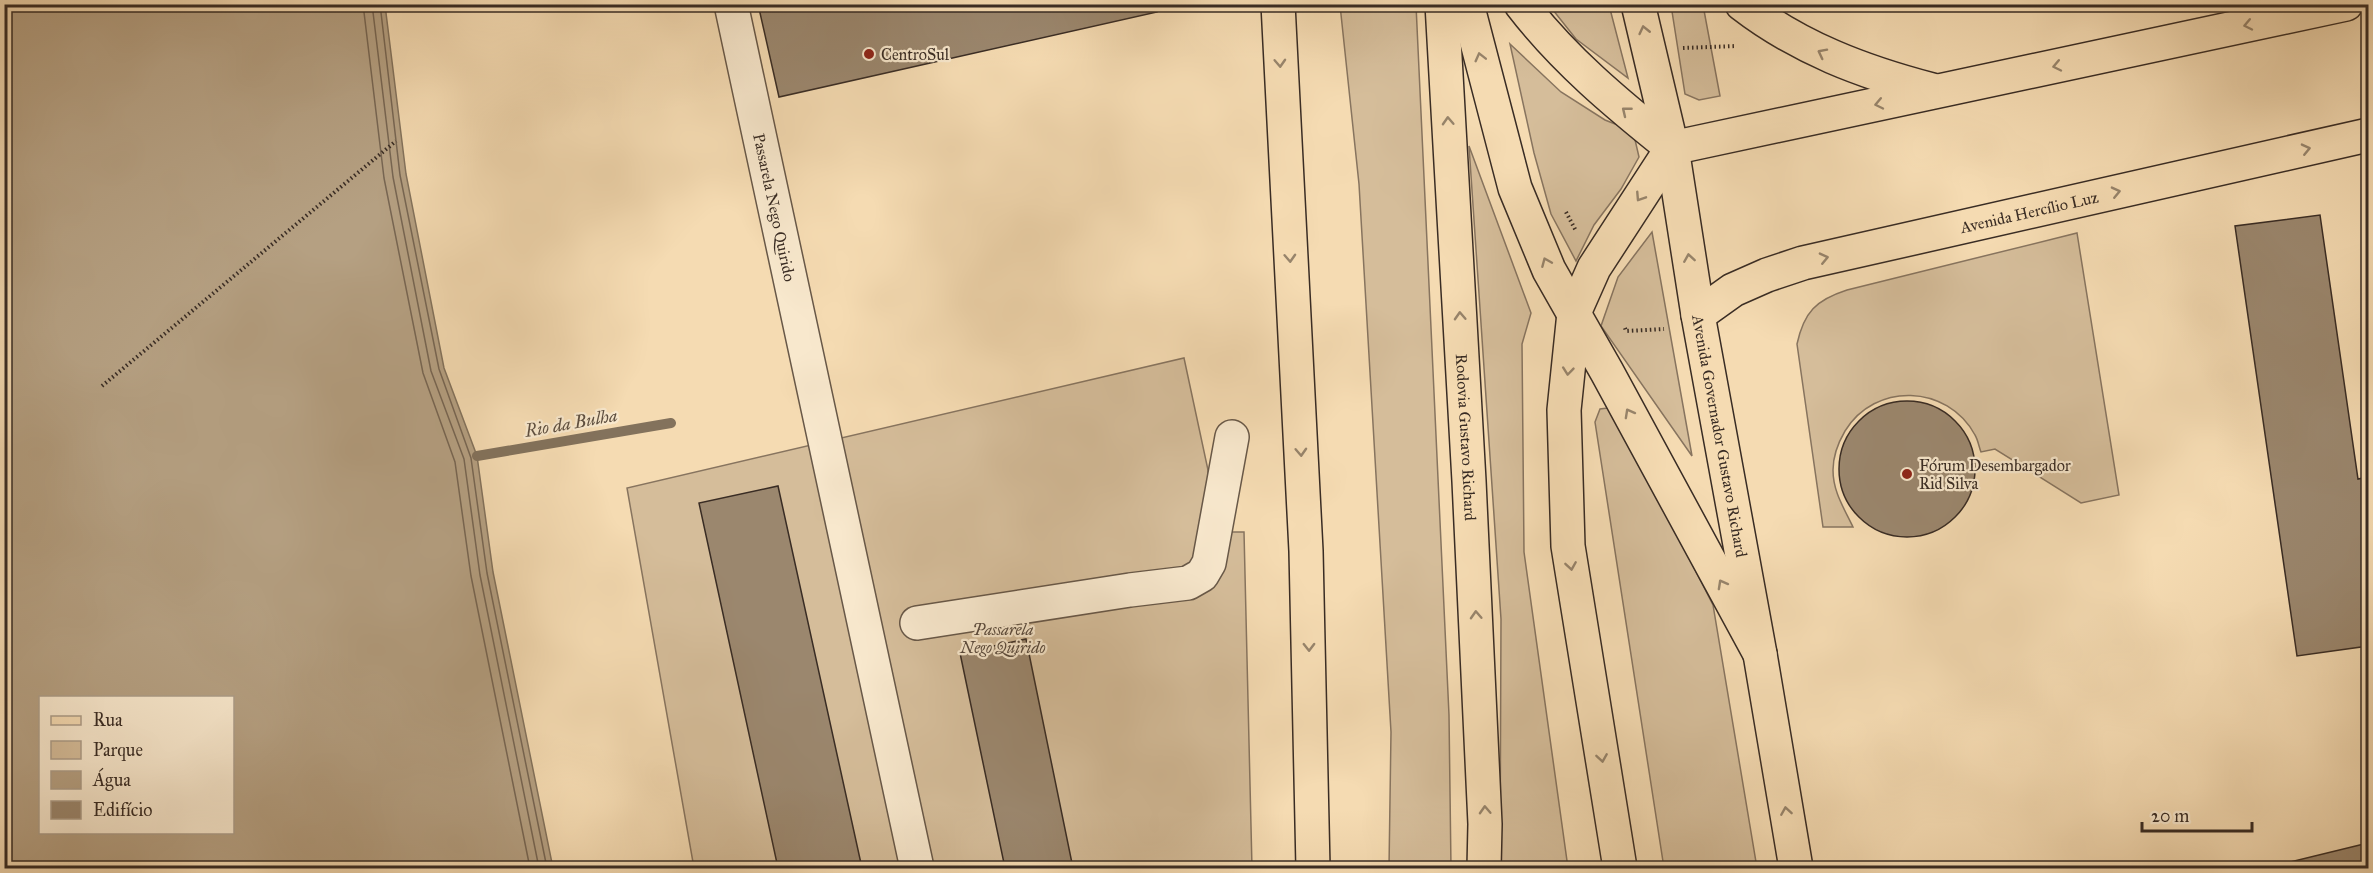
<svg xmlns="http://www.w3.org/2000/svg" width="2373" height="873" font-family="'IM FELL Great Primer',serif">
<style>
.green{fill:#d5bd9a;stroke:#87745f;stroke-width:1.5}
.water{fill:#b5a082;stroke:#83725c;stroke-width:1.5;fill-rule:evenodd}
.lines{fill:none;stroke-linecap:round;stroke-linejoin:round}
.shore{stroke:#776653;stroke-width:1.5}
.stream{stroke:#83725c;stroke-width:10}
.building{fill:#9b876e;stroke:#392c24;stroke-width:1.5}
.minor-casing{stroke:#685848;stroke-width:36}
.major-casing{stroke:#392c24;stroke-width:36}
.highway-casing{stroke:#392c24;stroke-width:36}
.path{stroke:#392c24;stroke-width:4;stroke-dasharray:1.5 3;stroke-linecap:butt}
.minor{stroke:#f8e8cd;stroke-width:33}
.major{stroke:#f5dbb2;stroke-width:33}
.highway{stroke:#f5dbb2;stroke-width:33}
.oneway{stroke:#97846b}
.poi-dot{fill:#8f2418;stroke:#f8e8cd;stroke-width:2}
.labels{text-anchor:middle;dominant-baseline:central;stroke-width:4.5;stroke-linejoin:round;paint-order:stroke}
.poi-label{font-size:16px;fill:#392c24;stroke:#f8e8cd;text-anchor:start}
.street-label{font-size:16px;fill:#392c24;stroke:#f8e8cd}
.park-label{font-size:16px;font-style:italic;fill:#58493c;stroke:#f8e8cd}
.water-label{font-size:18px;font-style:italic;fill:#5e4f40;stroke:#f8e8cd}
</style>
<rect width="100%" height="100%" fill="#f5dbb2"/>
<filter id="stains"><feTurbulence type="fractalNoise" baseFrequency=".00333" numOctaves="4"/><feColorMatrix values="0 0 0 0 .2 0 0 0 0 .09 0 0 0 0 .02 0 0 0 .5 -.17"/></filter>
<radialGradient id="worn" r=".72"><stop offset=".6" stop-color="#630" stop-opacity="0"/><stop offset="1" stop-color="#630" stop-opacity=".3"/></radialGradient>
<g class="green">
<polygon points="1340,5 1416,5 1449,715 1451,868 1389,868 1391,732 1359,184"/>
<polygon points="1549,5 1609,5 1628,78 1576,39"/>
<polygon points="1671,5 1703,5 1720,96 1699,100 1685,94"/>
<polygon points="1510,44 1561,92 1605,120 1633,131 1639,157 1621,189 1594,225 1576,261 1551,214 1534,153"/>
<polygon points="1469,146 1531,313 1522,344 1524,552 1568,868 1500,868 1501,619"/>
<polygon points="1652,232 1692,456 1601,326 1618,277"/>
<path d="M 2077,233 L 2119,495 L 2081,503 L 1995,449 L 1981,452 C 1979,447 1978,440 1975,435 C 1947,384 1875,382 1845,431 C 1838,443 1833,456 1833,470 C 1833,492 1844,508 1853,527 L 1823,527 L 1797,344 C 1804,312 1816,300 1847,290 Z"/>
<polygon points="1184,358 1208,470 1209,532 1244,532 1252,868 694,868 627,488"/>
<polygon points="1608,408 1617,416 1713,605 1757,868 1664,868 1595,422 1600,409"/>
</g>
<path class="water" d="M 5,4 L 385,5 L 406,174 L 444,368 L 477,456 L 493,572 L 553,868 L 5,868 ZM 40,698 L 232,698 L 232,832 L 40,832 Z"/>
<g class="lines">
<g class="shore">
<polyline points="363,4 384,178 423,373 455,462 471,576 530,868"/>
<polyline points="372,4 393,177 431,371 464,459 480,575 539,868"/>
<polyline points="380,4 400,175 439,369 471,458 487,573 547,868"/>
</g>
<polyline class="stream" points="477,456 671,423"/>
</g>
<g class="building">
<polygon points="758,4 1155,4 1157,12 779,97"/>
<polygon points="2320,215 2358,479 2368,477 2368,646 2297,656 2235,226"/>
<circle cx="1907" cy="469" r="68"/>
<polygon points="778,486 862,868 778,868 699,503"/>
<polygon points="1026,639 1073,868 1005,868 960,653"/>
<polygon points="2368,843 2368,868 2266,868"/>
</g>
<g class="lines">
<g class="minor-casing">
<g id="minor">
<path id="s1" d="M 731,4 L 917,868"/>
<polyline points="917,623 1130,590 1188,583 1202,575 1209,563 1232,437"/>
</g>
</g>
<g class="major-casing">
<g id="major">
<path id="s2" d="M 1638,4 L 1672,148 L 1698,315 L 1760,654 L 1796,868"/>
<path d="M 1742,4 C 1799,48 1863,72 1932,90"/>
<polyline points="1672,148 2346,4"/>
<path id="s3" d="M 1698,315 L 1733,290 L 1767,275 L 1803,263 L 2368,135"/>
<polyline points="1620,868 1568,546 1564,410 1574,313 1594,268 1672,148"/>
</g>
</g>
<g class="highway-casing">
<g id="highway">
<polyline points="1278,4 1306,551 1313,868"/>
<path id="s4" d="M 1442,4 L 1469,481 L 1485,824 L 1484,868"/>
<polyline points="1467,4 1515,188 1549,270 1607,372 1760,654"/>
<path d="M 1521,4 C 1564,60 1617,104 1672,148"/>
</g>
</g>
<g class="path">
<polyline points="1683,48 1736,46"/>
<polyline points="1566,212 1576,231"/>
<polyline points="1625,328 1626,331 1664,329"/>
<polyline points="102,386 396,141"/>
</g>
<use href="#minor" class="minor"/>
<use href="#major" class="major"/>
<use href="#highway" class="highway"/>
</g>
<defs><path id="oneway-chevron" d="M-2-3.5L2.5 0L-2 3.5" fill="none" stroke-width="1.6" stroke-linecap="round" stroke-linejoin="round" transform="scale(1.5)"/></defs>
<g class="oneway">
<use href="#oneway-chevron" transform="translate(2248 25) rotate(168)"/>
<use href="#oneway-chevron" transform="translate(1644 30) rotate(-103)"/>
<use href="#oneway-chevron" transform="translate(1822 53) rotate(-153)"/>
<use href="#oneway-chevron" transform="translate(1480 57) rotate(-104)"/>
<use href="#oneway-chevron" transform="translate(1280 63) rotate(87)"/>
<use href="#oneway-chevron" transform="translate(2057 66) rotate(168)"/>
<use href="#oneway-chevron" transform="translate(1879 104) rotate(168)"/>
<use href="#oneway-chevron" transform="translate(1626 111) rotate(-141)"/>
<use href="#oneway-chevron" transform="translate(1448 121) rotate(-93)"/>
<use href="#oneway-chevron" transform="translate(2306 149) rotate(-13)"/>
<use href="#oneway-chevron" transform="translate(2116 192) rotate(-13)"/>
<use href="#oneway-chevron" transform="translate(1640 197) rotate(123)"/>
<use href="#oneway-chevron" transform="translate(1290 258) rotate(87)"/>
<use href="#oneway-chevron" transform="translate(1689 258) rotate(-99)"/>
<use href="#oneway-chevron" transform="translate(1824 258) rotate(-13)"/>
<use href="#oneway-chevron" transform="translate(1546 262) rotate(-113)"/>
<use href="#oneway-chevron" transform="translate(1460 316) rotate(-93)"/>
<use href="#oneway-chevron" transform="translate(1568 371) rotate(96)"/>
<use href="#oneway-chevron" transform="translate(1629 413) rotate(-119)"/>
<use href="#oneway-chevron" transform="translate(1301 452) rotate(87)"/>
<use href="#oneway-chevron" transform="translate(1571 566) rotate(81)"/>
<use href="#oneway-chevron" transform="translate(1722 584) rotate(-119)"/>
<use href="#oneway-chevron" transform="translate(1476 615) rotate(-93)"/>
<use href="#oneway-chevron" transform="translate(1309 647) rotate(89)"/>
<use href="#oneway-chevron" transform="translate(1602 758) rotate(81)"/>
<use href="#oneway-chevron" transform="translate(1485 810) rotate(-93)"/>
<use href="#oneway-chevron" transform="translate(1786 811) rotate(-99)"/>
</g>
<g class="poi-dot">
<circle cx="869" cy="54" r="6"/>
<circle cx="1907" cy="474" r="6"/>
</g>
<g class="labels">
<g class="poi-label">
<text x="881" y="54">CentroSul</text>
<text x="1919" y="465">Fórum Desembargador<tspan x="1919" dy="18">Rid Silva</tspan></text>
</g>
<g class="street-label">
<text stroke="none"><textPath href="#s1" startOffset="208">Passarela Nego Quirido</textPath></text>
<text stroke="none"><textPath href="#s3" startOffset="350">Avenida Hercílio Luz</textPath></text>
<text stroke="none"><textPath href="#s4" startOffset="434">Rodovia Gustavo Richard</textPath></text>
<text stroke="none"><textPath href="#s2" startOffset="440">Avenida Governador Gustavo Richard</textPath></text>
</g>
<g class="park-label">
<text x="1003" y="629">Passarela<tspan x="1003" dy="18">Nego Quirido</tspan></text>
</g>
<g class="water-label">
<text transform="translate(571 423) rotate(-10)">Rio da Bulha</text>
</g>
</g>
<rect width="2373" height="873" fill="none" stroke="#f5dbb2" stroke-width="24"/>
<rect x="6" y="6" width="2361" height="861" fill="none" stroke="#392c24" stroke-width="3"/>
<rect x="12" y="12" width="2349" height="849" fill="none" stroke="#392c24" stroke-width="1.5"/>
<rect x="39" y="696" width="195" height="138" fill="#f8e8cd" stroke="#ac9d89" stroke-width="1.5"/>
<rect x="51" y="716" width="30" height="9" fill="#f5dbb2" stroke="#ac9d89" stroke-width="1.5"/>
<text x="93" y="726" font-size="18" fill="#392c24">Rua</text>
<rect x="51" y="741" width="30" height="18" fill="#d5bd9a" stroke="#ac9d89" stroke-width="1.5"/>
<text x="93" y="756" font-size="18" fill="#392c24">Parque</text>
<rect x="51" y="771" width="30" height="18" fill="#b5a082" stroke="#ac9d89" stroke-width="1.5"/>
<text x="93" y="786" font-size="18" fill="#392c24">Água</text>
<rect x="51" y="801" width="30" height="18" fill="#9b876e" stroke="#ac9d89" stroke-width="1.5"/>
<text x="93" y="816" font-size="18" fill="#392c24">Edifício</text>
<path d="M2142 822v9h110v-9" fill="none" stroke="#392c24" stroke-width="3"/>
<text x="2151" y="822" font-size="18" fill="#392c24" stroke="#f8e8cd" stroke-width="4.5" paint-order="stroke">20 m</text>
<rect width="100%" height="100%" filter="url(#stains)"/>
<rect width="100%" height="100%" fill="url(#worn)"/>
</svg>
